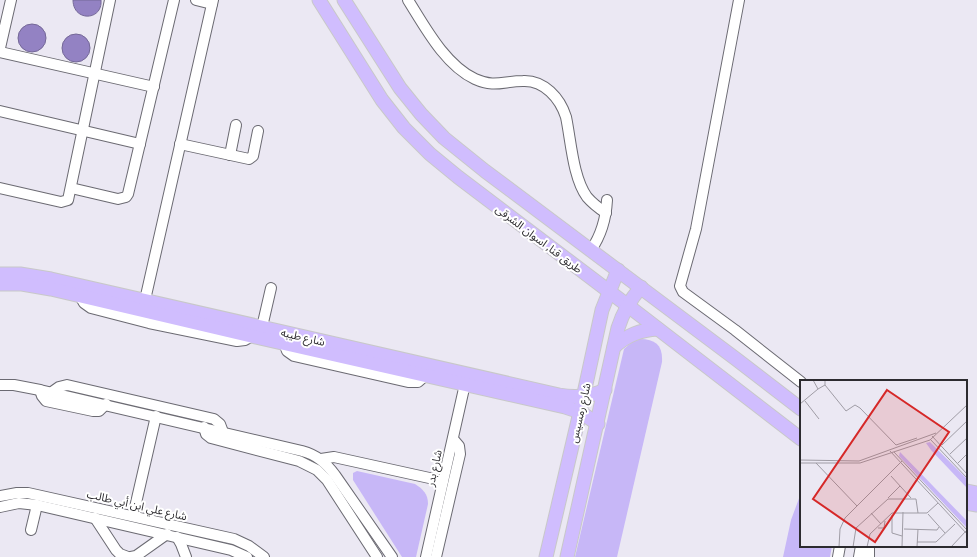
<svg xmlns="http://www.w3.org/2000/svg" width="977" height="557" font-family="'Times New Roman','Noto Sans Arabic',serif">
<style>
.green{fill:#c7b7f7}
.water{fill:#9382c3;stroke:#746897}
.lines{fill:none;stroke-linecap:round;stroke-linejoin:round}
.minor-casing{stroke:#6b6a72;stroke-width:12}
.major-casing{stroke:#c8c8c9;stroke-width:15}
.minor{stroke:#fff;stroke-width:10}
.major{stroke:#d0bdfe;stroke-width:13}
.labels{text-anchor:middle;dominant-baseline:central;stroke-width:4;stroke-linejoin:round;paint-order:stroke}
.street-label{font-size:11px;fill:#2c2b2f;stroke:#fff}
.inset-road{fill:none;stroke:#9f9ca5;stroke-width:1}
.view{fill:#d62828;fill-opacity:0.15;stroke:#d62828;stroke-width:2}
.inset-edge{fill:none;stroke:#2c2b2f;stroke-width:2}
</style>
<rect width="100%" height="100%" fill="#ebe8f3"/>
<g class="green">
<path d="M 640,339 C 656,339 663,346 662,362 L 617,557 L 575,557 L 624,349 L 633,341 Z"/>
<path d="M 357,471 L 415,484 C 423,489 428,494 428,504 L 416,557 L 402,557 L 353,480 L 353,473 Z"/>
<polygon points="801,493 801,546 832,546 830,557 783,557 791,520"/>
</g>
<g class="water">
<path d="M 73,0 L 101,0 C 103,21 73,22 73,0 Z"/>
<circle cx="32" cy="38" r="14"/>
<circle cx="76" cy="48" r="14"/>
</g>
<g class="lines">
<g class="minor-casing">
<g id="minor">
<polyline points="196,0 212,4"/>
<path d="M 408,0 C 425,27 445,65 475,79 C 495,88 503,81 523,81 C 544,80 560,98 566,117 C 571,141 573,178 587,197 C 593,204 600,209 606,213"/>
<polyline points="739,0 696,229 680,286 683,292 735,330 801,382"/>
<polyline points="0,48 11,0"/>
<polyline points="0,52 154,87"/>
<polyline points="0,111 140,144"/>
<polyline points="180,144 249,159 253,156 258,131"/>
<polyline points="230,155 236,125"/>
<polyline points="0,188 61,202 68,200 110,0"/>
<polyline points="71,188 118,199 126,197 128,194 174,0"/>
<path d="M 591,250 C 602,234 606,219 607,200"/>
<polyline points="80,296 84,303 91,308 149,323 237,341 245,340 252,336"/>
<polyline points="145,300 213,0"/>
<polyline points="262,327 271,288"/>
<polyline points="284,343 287,351 294,356 408,382 418,382 426,375"/>
<path d="M 0,385 L 14,385 L 40,390 L 302,451 C 317,455 326,463 335,475 L 392,557"/>
<polyline points="40,390 42,396 46,401 93,411 99,411 106,404"/>
<polyline points="52,392 59,387 67,385 214,419 220,424 223,432"/>
<polyline points="204,427 206,434 211,438 299,461 317,470 327,480 377,557"/>
<polyline points="321,459 334,457 443,481"/>
<polyline points="0,496 17,493 28,493 234,539 249,546 264,557"/>
<polyline points="0,507 19,503 37,505 231,550 247,557"/>
<polyline points="133,516 156,416"/>
<polyline points="95,518 116,550 120,554 128,557"/>
<polyline points="31,530 37,505"/>
<polyline points="177,537 181,544 186,557"/>
<polyline points="131,557 136,556 167,534"/>
<polyline points="426,557 465,384"/>
<polyline points="436,557 460,454 459,446 453,439"/>
<polyline points="838,557 840,546"/>
<polyline points="859,557 861,546"/>
<polyline points="869,557 869,546"/>
</g>
</g>
<g class="major-casing">
<g id="major">
<polyline points="319,0 382,100 404,128 430,154 458,177 627,305 801,439"/>
<polyline points="344,0 400,88 421,114 444,138 485,171 736,359 801,409"/>
<path d="M 0,274 L 20,274 L 51,279 L 559,395 C 575,398 590,397 605,390"/>
<polyline points="0,284 22,284 51,289 260,338 565,407 580,412 598,424"/>
<path d="M 614,347 C 627,335 640,330 658,329"/>
<polyline points="966,491 977,493"/>
<polyline points="966,503 977,505"/>
<polyline points="546,557 580,412 602,310 618,270"/>
<path d="M 567,557 L 618,328 C 623,312 630,300 641,287"/>
</g>
</g>
<use href="#minor" class="minor"/>
<use href="#major" class="major"/>
</g>
<g class="labels">
<g class="street-label">
<text transform="translate(539 239) rotate(37)">طريق قنا, اسوان الشرقى</text>
<text transform="translate(303 337) rotate(13)">شارع طيبه</text>
<text transform="translate(580 413) rotate(-77)">شارع رمسيس</text>
<text transform="translate(434 468) rotate(-77)">شارع بدر</text>
<text transform="translate(137 505) rotate(13)">شارع علي ابن أبي طالب</text>
</g>
</g>
<g transform="translate(800 380)">
<rect width="167" height="167" fill="#ebe8f3"/>
<path d="M 130,62 L 167,99 L 167,108 L 131,70 L 126,63 ZM 100,72 L 167,141 L 167,148 L 99,76 Z" fill="#c7b7f7"/>
<path class="inset-road" d="M 25,5 L 46,31 L 55,25 L 60,28 L 96,65 L 117,58M 18,9 L 25,5 L 25,0M 5,21 L 19,39M 0,24 L 18,9 L 13,0M 132,56 L 167,94M 130,59 L 167,98M 142,65 L 167,41M 90,71 L 167,154M 94,72 L 167,150M 150,74 L 167,58M 0,80 L 59,81 L 136,53M 0,83 L 60,83 L 130,60 L 167,25M 16,83 L 57,126M 158,83 L 167,74M 91,96 L 111,118M 88,118 L 100,106M 71,133 L 81,144M 128,134 L 145,153M 92,135 L 92,153 L 102,156M 78,148 L 84,148 L 85,141M 104,149 L 137,150 L 139,147M 117,162 L 136,162 L 155,144M 39,167 L 40,149 L 45,138 L 102,81M 53,167 L 56,148 L 88,119 L 116,119 L 118,133M 67,167 L 70,154 L 92,133 L 127,133 L 138,123M 102,167 L 103,132M 117,167 L 118,149M 151,167 L 166,151"/>
<path class="view" d="M 87,10 L 149,52 L 75,162 L 13,119 Z"/>
<rect width="167" height="167" class="inset-edge"/>
</g>
</svg>
